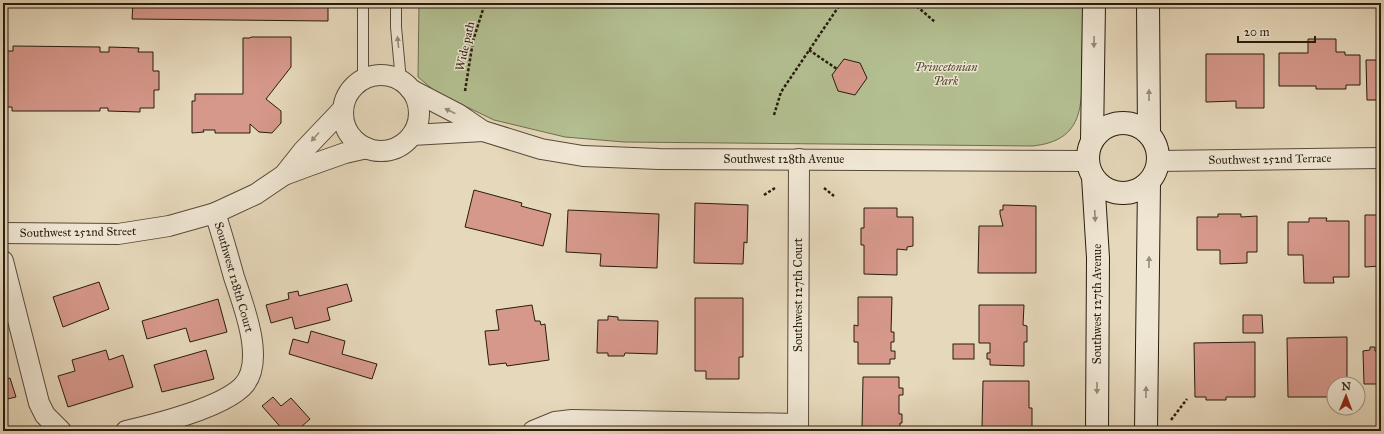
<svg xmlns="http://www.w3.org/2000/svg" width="1384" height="434" font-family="'IM FELL Great Primer',serif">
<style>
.green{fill:#b3bf91;stroke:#6e6e50}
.building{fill:#d6988b;stroke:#281c0e}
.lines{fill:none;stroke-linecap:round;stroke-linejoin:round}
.lane-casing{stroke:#584b39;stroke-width:12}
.street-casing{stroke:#584b39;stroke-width:22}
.secondary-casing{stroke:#281c0e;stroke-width:24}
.path{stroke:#281c0e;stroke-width:2.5;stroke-dasharray:3 2;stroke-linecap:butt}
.lane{stroke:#efe6d3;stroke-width:10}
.street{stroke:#efe6d3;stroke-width:20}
.secondary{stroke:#efe6d3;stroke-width:22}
.oneway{fill:#958b7a}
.labels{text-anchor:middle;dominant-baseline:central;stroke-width:3;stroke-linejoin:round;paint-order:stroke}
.street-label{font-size:12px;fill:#281c0e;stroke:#efe6d3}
.park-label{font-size:12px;font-style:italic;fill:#524d35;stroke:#efe6d3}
</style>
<rect width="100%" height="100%" fill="#e6d8bb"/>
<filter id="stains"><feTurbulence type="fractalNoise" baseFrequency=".005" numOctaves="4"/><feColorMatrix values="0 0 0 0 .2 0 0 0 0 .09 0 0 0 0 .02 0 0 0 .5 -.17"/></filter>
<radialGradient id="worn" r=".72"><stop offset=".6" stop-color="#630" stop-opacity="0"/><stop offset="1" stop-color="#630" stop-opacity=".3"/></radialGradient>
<path class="green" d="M 419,3 L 1083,3 C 1083,23 1082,44 1082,64 C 1082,106 1084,141 1032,146 L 624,142 L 565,137 L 494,120 L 436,92 L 418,77 Z"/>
<g class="building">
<polygon points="133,3 328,3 328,21 132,19"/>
<polygon points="251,37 291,37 291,67 266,99 281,111 281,123 272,133 259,132 250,124 250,133 215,133 215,130 203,130 204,132 192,133 192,101 195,101 195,94 243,94 243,38 250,38"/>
<polygon points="1308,39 1336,39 1336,52 1345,52 1345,55 1360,55 1360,85 1346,85 1346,89 1316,89 1316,86 1279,86 1279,53 1308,53"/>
<polygon points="13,46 100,47 100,52 109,52 109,47 139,48 138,52 153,52 153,71 159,71 159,90 154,90 154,108 140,108 140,112 108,111 108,108 100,108 100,111 12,111 12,107 3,107 3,51 13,51"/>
<polygon points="1206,54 1264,54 1264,108 1236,108 1236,101 1206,102"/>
<polygon points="844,59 860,63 867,78 855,95 838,91 832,75"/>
<polygon points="1366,60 1381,60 1381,100 1367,100"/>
<polygon points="474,190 522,203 521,206 551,214 543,246 465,227"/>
<polygon points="695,203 748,205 747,243 744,242 743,264 694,263"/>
<polygon points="1003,205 1036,206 1036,273 978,273 979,226 1003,226 1000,214 1000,210 1003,210"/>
<polygon points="864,208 897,208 897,217 913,217 913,246 907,247 907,250 897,249 897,275 864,274 864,245 861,245 861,228 864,228"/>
<polygon points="568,210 659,214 657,268 600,266 601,254 566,252"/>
<polygon points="1218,214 1241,214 1241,217 1257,216 1257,252 1247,252 1247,263 1220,264 1220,250 1197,250 1197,217 1218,217"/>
<polygon points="1365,215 1381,215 1381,266 1365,267"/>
<polygon points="1309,218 1327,218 1326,221 1349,221 1349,277 1333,277 1334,283 1304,283 1303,255 1288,255 1288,222 1309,222"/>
<polygon points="99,282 109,309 63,327 53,297"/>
<polygon points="347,284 352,301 327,308 330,320 295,329 292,317 271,323 266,305 289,299 288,293 298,291 299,296"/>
<polygon points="858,297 892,297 891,332 894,332 894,342 891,342 891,351 895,351 895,359 890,359 890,364 858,364 858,342 854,342 854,325 858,326"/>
<polygon points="695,298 743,298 743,357 739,357 739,379 706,379 706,371 695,371"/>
<polygon points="218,299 227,332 190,342 186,328 147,339 142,321"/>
<polygon points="532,305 535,321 540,321 541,325 545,324 549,360 507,366 506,363 489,365 485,331 499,330 496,310"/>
<polygon points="979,305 1024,305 1023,325 1027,326 1027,342 1024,342 1024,366 990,365 990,359 987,359 987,353 990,353 990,343 979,343"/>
<polygon points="1243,315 1262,315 1263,333 1243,333"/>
<polygon points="608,316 618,317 618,320 658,321 657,354 625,353 624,356 608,356 608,353 597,353 598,320 608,320"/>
<polygon points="311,331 345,341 342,354 377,364 372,379 289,354 293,339 308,343"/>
<polygon points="1347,337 1347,384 1334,384 1334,397 1288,397 1287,338"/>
<polygon points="1255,342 1255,397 1226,397 1226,400 1206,400 1206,397 1195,397 1194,343"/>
<rect x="953" y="344" width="21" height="15"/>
<polygon points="1370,347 1375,347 1375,351 1381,351 1381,384 1364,384 1363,351 1370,350"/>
<polygon points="106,350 109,360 123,355 133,387 68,407 58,376 75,371 72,360"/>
<polygon points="206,350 214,379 162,392 154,365"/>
<polygon points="863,377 899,377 899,388 903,388 903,395 899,395 899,414 902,414 902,423 900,423 900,431 866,431 866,429 862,429"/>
<polygon points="10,378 16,397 3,400 3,380"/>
<polygon points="983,381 1029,381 1029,408 1032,408 1032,428 1029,428 1029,431 994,431 995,427 982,428"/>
<polygon points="273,397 281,406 291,398 310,419 300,428 302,431 284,431 262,406"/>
</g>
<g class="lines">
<g class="lane-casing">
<g id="lane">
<polyline points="396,3 396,27 401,81"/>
<polyline points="363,79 363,3"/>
</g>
</g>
<g class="street-casing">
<g id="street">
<circle cx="381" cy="113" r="38"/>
<polyline points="410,89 458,114 483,131 541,149 583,156 659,159 1088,161"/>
<polyline points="412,135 483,131"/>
<polyline points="1158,161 1381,158"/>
<polyline points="284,175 303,151 343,109"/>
<polyline points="3,233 118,234 169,226 215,213 256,194 284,175 311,165 345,153 367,148"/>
<polyline points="3,261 39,403 45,415 61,431"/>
<path d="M 126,431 C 157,424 220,408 242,387 C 267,363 243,305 234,277 C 228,256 222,234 215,213"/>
<polyline points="533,431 555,422 572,420 798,424"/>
<polyline points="798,431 799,159"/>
</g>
</g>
<g class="secondary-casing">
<g id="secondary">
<polyline points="1148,3 1149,134"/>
<circle cx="1123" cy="158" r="35"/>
<polyline points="1092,141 1094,3"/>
<polyline points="1093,177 1098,258 1097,431"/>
<polyline points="1146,431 1149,183"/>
</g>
</g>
<g class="path">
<polyline points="913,3 935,22"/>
<polyline points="809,50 837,69"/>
<polyline points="465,91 473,41 485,3"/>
<polyline points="774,115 781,92 841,3"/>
<polyline points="824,188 834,196"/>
<polyline points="764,195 775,188"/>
<polyline points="1171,420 1187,399"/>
</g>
<use href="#lane" class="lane"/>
<use href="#street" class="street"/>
<use href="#secondary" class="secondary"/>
</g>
<defs><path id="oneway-solid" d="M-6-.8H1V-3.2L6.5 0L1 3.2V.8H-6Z"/></defs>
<g class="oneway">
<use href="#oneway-solid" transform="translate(398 42) rotate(-96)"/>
<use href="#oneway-solid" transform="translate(1094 42) rotate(91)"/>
<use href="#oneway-solid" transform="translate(1149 95) rotate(-90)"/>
<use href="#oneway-solid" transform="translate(450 111) rotate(-154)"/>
<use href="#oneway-solid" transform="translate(315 137) rotate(132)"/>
<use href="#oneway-solid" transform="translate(1095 216) rotate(87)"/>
<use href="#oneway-solid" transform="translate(1149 262) rotate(-89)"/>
<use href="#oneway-solid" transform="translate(1097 388) rotate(90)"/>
<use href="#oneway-solid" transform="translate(1146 392) rotate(-89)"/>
</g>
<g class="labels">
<g class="street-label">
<text transform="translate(465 46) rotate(-77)">Wide path</text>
<text x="784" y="159">Southwest 128th Avenue</text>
<text transform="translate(1270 159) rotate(-1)">Southwest 252nd Terrace</text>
<text transform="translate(78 232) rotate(-1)">Southwest 252nd Street</text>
<text transform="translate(234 277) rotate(74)">Southwest 128th Court</text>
<text transform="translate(798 295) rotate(-90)">Southwest 127th Court</text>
<text transform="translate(1097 304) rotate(-90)">Southwest 127th Avenue</text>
</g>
<g class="park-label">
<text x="946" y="67">Princetonian<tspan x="946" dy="14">Park</tspan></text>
</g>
</g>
<rect width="1384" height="434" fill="none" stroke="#e6d8bb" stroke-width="16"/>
<rect x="4" y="4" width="1376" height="426" fill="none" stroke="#281c0e" stroke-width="2"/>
<rect x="8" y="8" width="1368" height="418" fill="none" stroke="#281c0e"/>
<g transform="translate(1346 396) rotate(1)"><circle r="19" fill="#efe6d3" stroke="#9f9584"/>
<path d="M0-3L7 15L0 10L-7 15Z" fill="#8f2418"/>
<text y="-6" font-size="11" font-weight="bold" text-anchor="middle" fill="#281c0e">N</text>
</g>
<path d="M1238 36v6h77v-6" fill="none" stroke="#281c0e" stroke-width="2"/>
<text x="1244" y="36" font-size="12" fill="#281c0e" stroke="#efe6d3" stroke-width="3" paint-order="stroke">20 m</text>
<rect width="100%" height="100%" filter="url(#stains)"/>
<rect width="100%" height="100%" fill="url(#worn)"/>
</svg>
